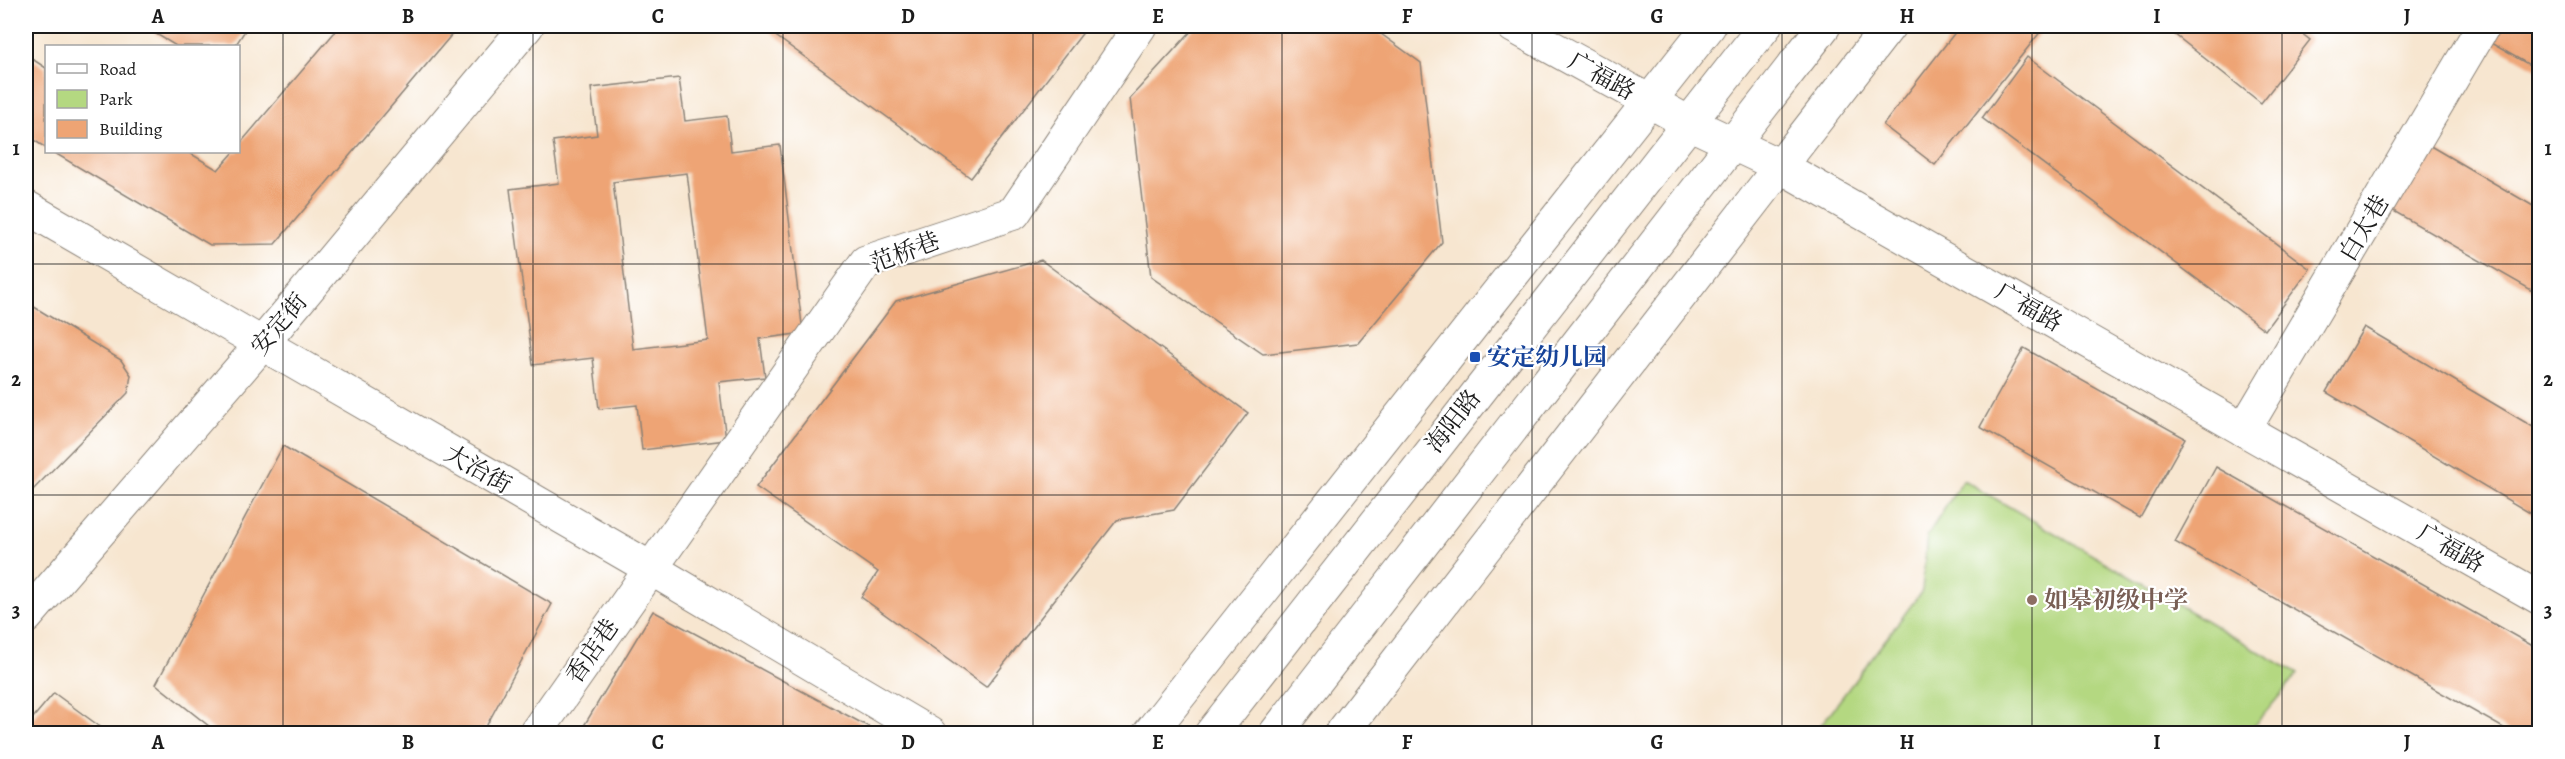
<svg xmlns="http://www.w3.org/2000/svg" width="2565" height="759" font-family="Alegreya,'Noto Serif SC',serif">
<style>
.green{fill:#b4d881;stroke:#687a4e;stroke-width:1.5}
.building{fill:#eea474;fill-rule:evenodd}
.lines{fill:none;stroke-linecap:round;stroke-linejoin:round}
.minor-casing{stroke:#8a8176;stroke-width:35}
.major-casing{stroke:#8a8176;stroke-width:35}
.minor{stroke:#fff;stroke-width:33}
.major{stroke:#fff;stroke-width:33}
.grid{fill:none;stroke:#1c1c1c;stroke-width:1.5;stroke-opacity:0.55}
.transit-dot{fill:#1a4fb4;stroke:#fff;stroke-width:2}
.education-dot{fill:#8d6e63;stroke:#fff;stroke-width:2}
.labels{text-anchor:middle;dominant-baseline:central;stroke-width:4.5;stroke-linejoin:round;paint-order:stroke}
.street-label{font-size:24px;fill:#1c1c1c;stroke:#fff}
.transit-label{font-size:24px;font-weight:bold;fill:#164399;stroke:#fff;text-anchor:start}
.education-label{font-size:24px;font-weight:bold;fill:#785e54;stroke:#fff;text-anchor:start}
.neatline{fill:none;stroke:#1c1c1c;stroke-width:2}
.grid-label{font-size:20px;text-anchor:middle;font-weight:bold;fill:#1c1c1c}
</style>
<rect width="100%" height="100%" fill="#fff"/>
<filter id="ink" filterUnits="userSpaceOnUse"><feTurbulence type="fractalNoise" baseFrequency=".0167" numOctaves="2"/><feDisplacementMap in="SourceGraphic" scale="12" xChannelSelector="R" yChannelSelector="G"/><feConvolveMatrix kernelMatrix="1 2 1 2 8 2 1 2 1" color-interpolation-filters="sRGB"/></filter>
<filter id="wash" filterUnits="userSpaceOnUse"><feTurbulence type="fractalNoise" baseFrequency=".008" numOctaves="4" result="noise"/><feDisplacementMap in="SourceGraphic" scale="24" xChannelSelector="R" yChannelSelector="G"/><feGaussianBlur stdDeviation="1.35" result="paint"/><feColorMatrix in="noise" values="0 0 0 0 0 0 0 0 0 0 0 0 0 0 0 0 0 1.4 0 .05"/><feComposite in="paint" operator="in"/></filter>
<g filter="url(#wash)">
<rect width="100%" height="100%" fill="#f7e6d0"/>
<polygon class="green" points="1963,480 2298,674 2248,733 1815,733 1922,591 1927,536"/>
<g id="blocks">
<g class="building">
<polygon points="143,26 248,26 235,46 176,46"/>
<polygon points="340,26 459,26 275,244 210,245 53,152 188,152 218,170 234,152 238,152 238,146"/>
<polygon points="762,26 1088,26 971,178"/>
<polygon points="1196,26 1370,26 1421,63 1442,242 1358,343 1263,354 1151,277 1130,98"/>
<polygon points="1960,26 2045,26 1935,165 1883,125"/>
<polygon points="2164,26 2292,26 2310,40 2261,103"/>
<polygon points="2499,26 2540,26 2540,71 2489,42"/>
<polygon points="26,55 46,68 46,148 26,135"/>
<polygon points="2027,57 2310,269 2265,330 1982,118"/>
<path d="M 679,78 L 685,121 L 727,116 L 731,151 L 780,145 L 803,333 L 760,339 L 765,377 L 719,382 L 726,440 L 642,450 L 637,405 L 599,409 L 593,358 L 533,365 L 510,189 L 559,183 L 553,141 L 597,135 L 591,88 ZM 687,173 L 708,340 L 633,349 L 613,182 Z"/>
<polygon points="2427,144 2540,210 2540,295 2390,209"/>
<polygon points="1041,260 1248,413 1174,510 1117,520 986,687 861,597 878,572 756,487 896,301"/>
<polygon points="26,302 121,360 131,375 128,393 26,497"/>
<polygon points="2364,327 2540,431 2540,519 2326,392"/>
<polygon points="2024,348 2185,438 2140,518 1980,427"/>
<polygon points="283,446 552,604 482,734 219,734 156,684"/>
<polygon points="2216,467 2540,650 2540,734 2514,734 2175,542"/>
<polygon points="653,611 882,734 579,734"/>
<polygon points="54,693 110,734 26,734 26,726"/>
</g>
</g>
</g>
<g filter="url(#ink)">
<use href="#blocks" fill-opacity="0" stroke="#8a8176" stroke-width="1.5"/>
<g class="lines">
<g class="minor-casing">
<g id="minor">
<polyline points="1513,26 1689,123 1780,166 2540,598"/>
<polyline points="26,207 650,568 930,734"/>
<polyline points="2244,430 2483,26"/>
<polyline points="26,617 261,345 527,26"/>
<polyline points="535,734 866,262 1014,213 1140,26"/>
<polyline points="1149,734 1709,26"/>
<polyline points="1341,734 1889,26"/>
</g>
</g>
<g class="major-casing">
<g id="major">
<polyline points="1211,734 1765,26"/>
<polyline points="1275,734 1824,26"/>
</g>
</g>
<use href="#minor" class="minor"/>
<use href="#major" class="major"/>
</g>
</g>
<path class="grid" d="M 283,26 L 283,734M 533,26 L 533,734M 783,26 L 783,734M 1033,26 L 1033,734M 1282,26 L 1282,734M 1532,26 L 1532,734M 1782,26 L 1782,734M 2032,26 L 2032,734M 2282,26 L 2282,734M 26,264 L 2540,264M 26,495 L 2540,495"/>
<rect class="transit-dot" x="1469" y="351" width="12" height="12" rx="3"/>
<circle class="education-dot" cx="2032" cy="600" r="6"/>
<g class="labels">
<g class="street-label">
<text transform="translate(1602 76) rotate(29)">广福路</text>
<text transform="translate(2364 228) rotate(-59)">白太巷</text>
<text transform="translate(905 252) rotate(-21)">范桥巷</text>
<text transform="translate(2029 307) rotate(30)">广福路</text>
<text transform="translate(279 324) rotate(-50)">安定街</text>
<text transform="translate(1453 421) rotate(-52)">海阳路</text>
<text transform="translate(478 469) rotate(30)">大治街</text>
<text transform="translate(2451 548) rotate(30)">广福路</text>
<text transform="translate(592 651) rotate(-55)">香店巷</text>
</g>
<g class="transit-label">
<text x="1487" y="357">安定幼儿园</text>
</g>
<g class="education-label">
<text x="2044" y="600">如皋初级中学</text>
</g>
</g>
<rect width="2565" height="759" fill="none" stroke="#fff" stroke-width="66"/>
<rect x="45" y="45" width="195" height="108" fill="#ffffff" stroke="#a4a4a4" stroke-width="1.5"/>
<rect x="57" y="64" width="30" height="9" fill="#ffffff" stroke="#a4a4a4" stroke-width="1.5"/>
<text x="99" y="75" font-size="18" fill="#1c1c1c">Road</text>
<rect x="57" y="90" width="30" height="18" fill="#b4d881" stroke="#a4a4a4" stroke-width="1.5"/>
<text x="99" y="105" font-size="18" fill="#1c1c1c">Park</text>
<rect x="57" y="120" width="30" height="18" fill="#eea474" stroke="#a4a4a4" stroke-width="1.5"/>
<text x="99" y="135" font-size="18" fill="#1c1c1c">Building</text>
<rect x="33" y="33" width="2499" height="693" class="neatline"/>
<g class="grid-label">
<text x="158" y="23">A</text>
<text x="408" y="23">B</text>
<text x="658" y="23">C</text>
<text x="908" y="23">D</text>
<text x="1158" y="23">E</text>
<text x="1407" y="23">F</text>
<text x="1657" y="23">G</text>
<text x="1907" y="23">H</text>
<text x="2157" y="23">I</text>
<text x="2407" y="23">J</text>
<text x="16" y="155">1</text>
<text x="2548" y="155">1</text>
<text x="16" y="386">2</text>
<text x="2548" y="386">2</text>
<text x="16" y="617">3</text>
<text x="2548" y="617">3</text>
<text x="158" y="749">A</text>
<text x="408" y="749">B</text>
<text x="658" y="749">C</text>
<text x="908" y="749">D</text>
<text x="1158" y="749">E</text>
<text x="1407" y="749">F</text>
<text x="1657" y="749">G</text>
<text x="1907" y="749">H</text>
<text x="2157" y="749">I</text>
<text x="2407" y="749">J</text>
</g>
</svg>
